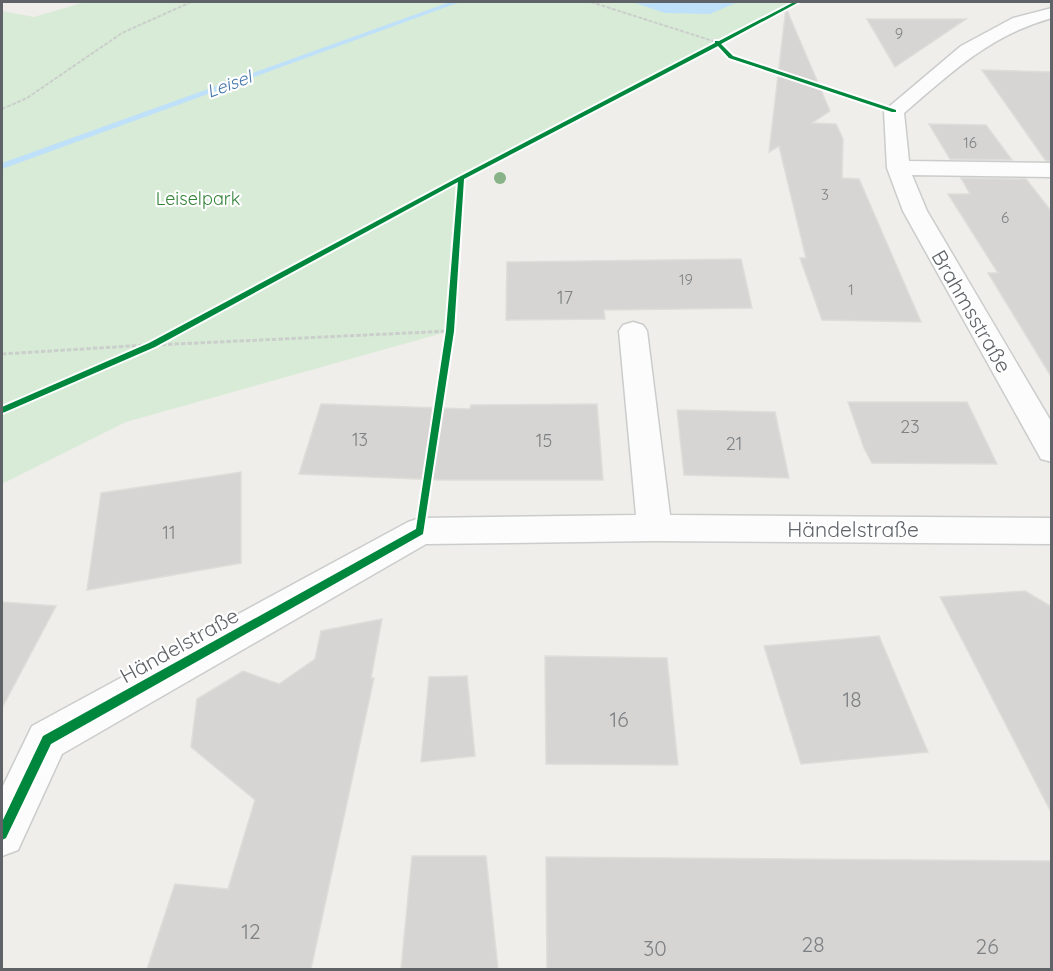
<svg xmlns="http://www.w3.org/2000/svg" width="1053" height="971" font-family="Quicksand,sans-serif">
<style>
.green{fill:#d8ebd6}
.water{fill:#bfe0f9}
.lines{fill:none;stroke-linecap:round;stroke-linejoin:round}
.stream{fill:#bfe0f9;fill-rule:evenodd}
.building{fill:#d6d5d3;stroke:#deddd9;stroke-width:1.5}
.street-casing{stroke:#cbcccc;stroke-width:3}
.path-far2{stroke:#cacfcc;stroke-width:2;stroke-dasharray:4 1.5;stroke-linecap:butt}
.path-far1{stroke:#cacfcc;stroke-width:3;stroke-dasharray:4.5 2;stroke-linecap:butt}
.path{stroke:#cacfcc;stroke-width:4;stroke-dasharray:6 3;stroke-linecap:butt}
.street{fill:#fdfcfc;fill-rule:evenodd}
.cycleway-casing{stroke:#fff;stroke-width:4}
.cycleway{fill:#00873e;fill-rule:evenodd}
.tree{fill:#88b388}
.labels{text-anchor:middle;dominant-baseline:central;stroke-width:4.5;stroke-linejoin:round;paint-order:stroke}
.far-number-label{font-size:15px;fill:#7e8184}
.far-water-label{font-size:18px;font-style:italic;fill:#4174aa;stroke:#fff}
.far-park-label{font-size:18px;fill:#348238;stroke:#fff}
.number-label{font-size:18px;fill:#7e8184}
.street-label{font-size:21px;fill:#5f6368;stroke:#fff}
.near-number-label{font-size:21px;fill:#7e8184}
</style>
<rect width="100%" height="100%" fill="#efeeea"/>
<polygon class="green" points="85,2 797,2 461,178 450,331 126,422 2,484 2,11 34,17"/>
<polygon class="water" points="632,2 738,2 710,14 665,13"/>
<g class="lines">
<polygon class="stream" points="450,2 460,2 2,169 2,163"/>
</g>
<g class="building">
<polygon points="786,8 830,111 812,123 836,124 843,139 842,178 859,179 921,322 822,320 800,258 806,258 779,146 769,152"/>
<polygon points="867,19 966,19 895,67"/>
<polygon points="982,70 1052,72 1052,161 1046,161"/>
<polygon points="929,124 986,125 1012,160 950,159"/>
<polygon points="961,178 1026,179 1052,212 1052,378 988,273 998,273 948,194 970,194"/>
<polygon points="741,259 752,308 604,310 605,319 506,320 507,262"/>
<polygon points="848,402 967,402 997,464 872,463 864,448"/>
<polygon points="321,404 470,409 471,405 597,404 603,480 442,480 299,474"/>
<polygon points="677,410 775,412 789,478 684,475"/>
<polygon points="241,472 241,563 87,590 101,493"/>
<polygon points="1025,591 1052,607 1052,814 940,597"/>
<polygon points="2,602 56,606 2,708"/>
<polygon points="382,619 371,678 374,678 311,969 147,969 175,884 228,889 255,800 191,747 197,699 243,671 279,684 315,659 321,631"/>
<polygon points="879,636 928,752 801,764 764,646"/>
<polygon points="545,656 667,658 678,765 546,764"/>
<polygon points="467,676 475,756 421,762 429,677"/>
<polygon points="412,856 486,856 498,969 401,969"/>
<polygon points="546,857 1052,861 1052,969 547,969"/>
</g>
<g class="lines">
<g class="street-casing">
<g id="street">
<path d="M 1052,8 L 1052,18 C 990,35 952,72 904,113 L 909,161 L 1052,163 L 1052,177 L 912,175 L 927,211 L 1052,423 L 1052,462 L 1041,459 L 903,211 L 887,168 L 884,111 L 961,46 L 1013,18 Z"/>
<polygon points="633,322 643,325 647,331 670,515 1052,518 1052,544 654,541 426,544 62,754 18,850 2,856 2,788 32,726 408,522 420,518 636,515 619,331 623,325"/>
</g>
</g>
<g class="path-far2">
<polyline points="591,2 716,42"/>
<polyline points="2,109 27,98 122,33 191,2"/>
<polyline points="506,155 717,42"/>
</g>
<g class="path-far1">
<polyline points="155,345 450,331"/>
<polyline points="2,354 147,345"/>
<polyline points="123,357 152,345 509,153"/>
<polyline points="446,357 461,178"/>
</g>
<g class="path">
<polyline points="2,410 127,356"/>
<polyline points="426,491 446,356"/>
</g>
<use href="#street" class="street"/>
<g class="cycleway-casing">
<polygon id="cycleway" points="794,2 799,2 721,44 733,56 896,110 896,112 892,112 729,58 718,46 464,179 454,331 423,534 51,744 6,838 2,840 2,822 43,736 416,529 446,331 458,182 155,347 5,412 2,413 2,407 149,343 459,177 715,43 715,41 719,41"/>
</g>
<use href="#cycleway" class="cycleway"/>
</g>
<circle class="tree" cx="500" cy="178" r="6"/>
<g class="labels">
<g class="far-number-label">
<text x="899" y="33">9</text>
<text x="970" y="142">16</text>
<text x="825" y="194">3</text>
<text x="1005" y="217">6</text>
<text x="686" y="279">19</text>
<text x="851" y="289">1</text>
</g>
<g class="far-water-label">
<text transform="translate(229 84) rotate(-20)">Leisel</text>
</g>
<g class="far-park-label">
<text x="198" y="198">Leiselpark</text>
</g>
<g class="number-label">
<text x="565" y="297">17</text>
<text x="910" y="426">23</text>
<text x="360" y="439">13</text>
<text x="544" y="440">15</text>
<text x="734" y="443">21</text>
<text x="169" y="532">11</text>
</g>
<g class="street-label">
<text transform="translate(972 311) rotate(60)">Brahmsstraße</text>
<text x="853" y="529">Händelstraße</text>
<text transform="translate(179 645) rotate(-29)">Händelstraße</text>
</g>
<g class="near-number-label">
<text x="852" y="699">18</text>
<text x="619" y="719">16</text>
<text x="251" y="931">12</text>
<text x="813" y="944">28</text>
<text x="987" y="946">26</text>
<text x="655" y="948">30</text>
</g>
</g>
<rect width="1053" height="971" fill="none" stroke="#5f6368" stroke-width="6"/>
</svg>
